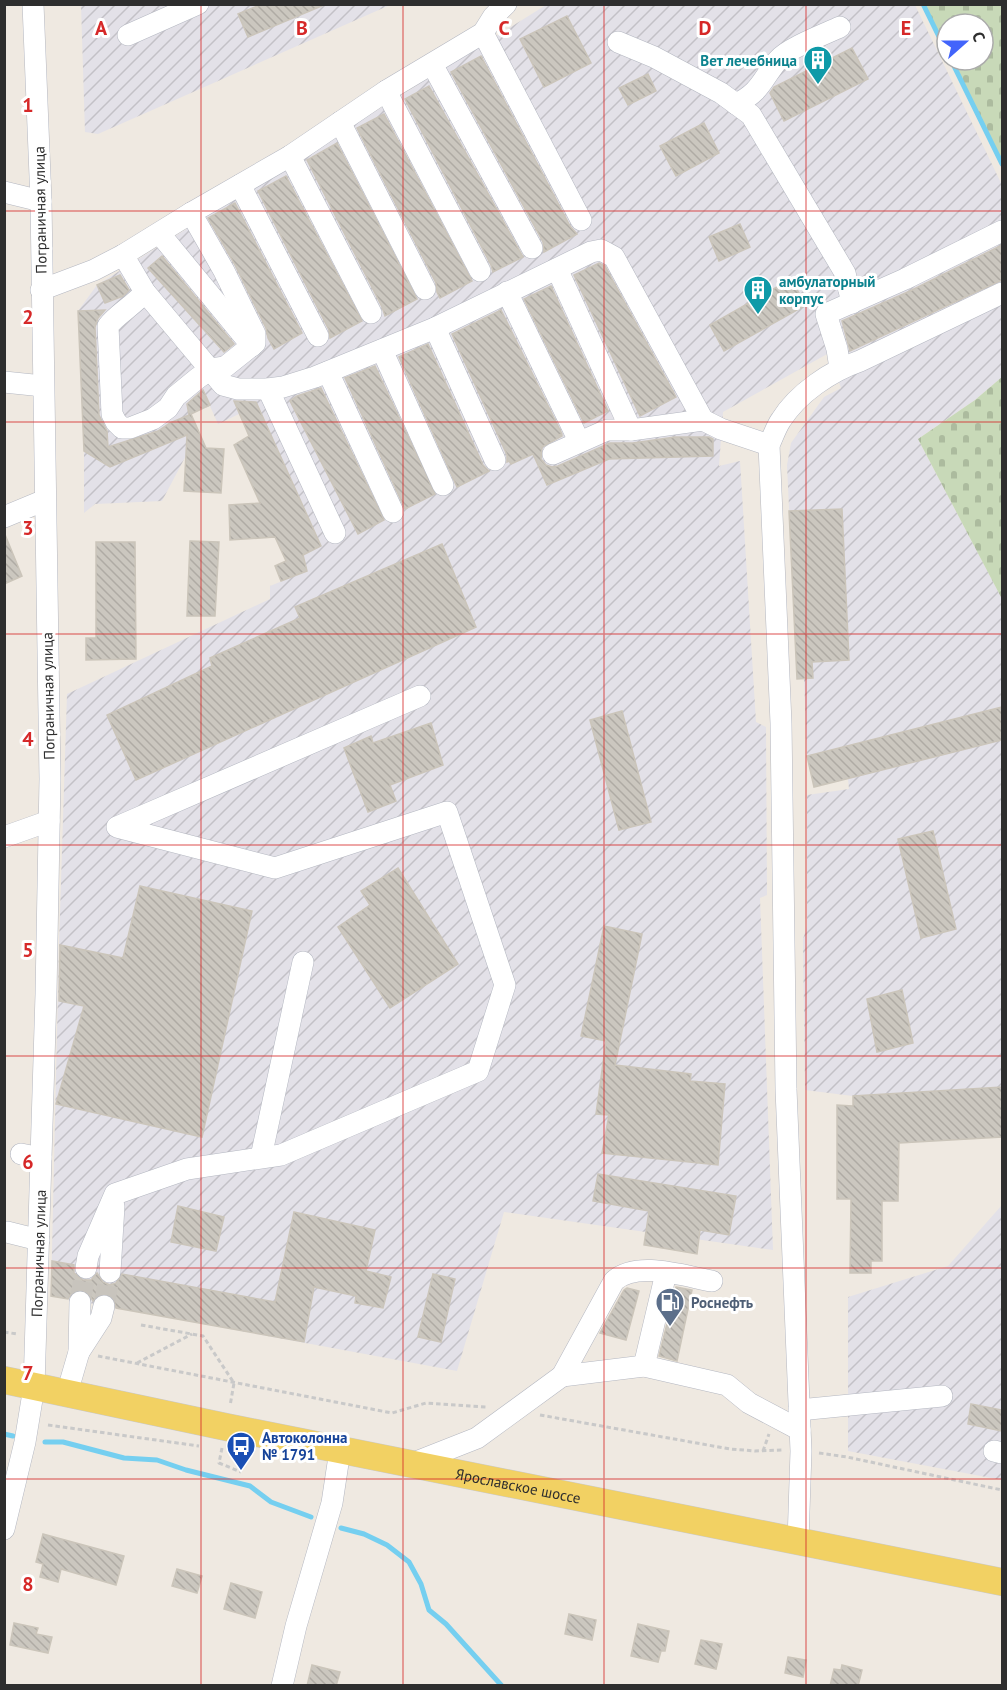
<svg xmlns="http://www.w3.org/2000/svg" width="1007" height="1690" font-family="'PT Sans',sans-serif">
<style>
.industrial{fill:url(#industrial-furrows)}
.cemetery{fill:url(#cemetery-stones)}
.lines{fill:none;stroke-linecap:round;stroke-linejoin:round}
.stream{stroke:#75cff0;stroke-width:5}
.building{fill:url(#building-back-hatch);stroke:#cbc5ba;stroke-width:1.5}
.minor-tunnel{stroke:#c8c4bd;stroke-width:21;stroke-dasharray:21 10;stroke-linecap:butt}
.minor-casing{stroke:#b4b7c1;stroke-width:22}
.major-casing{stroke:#c9c9c9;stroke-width:28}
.path{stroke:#c9c9c9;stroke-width:3;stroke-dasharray:4.5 3;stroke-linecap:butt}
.minor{stroke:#fff;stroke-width:21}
.major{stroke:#f2d163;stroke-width:27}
.grid{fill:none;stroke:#d62828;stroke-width:1.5;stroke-opacity:0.55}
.labels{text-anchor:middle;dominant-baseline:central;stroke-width:6;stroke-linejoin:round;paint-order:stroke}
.culture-label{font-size:15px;font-weight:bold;fill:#0d838f;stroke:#fff;text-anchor:end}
.street-label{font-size:15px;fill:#2e2e2e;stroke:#fff}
.service-label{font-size:15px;font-weight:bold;fill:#4e5e75;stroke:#fff;text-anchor:start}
.transit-label{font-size:15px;font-weight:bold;fill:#164399;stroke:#fff;text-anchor:start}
.grid-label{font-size:20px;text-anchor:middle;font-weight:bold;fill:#d62828;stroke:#fff;stroke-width:6;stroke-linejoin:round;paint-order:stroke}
</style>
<defs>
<pattern id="industrial-furrows" width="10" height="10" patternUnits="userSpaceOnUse" patternTransform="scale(1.5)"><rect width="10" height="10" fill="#e3e1e8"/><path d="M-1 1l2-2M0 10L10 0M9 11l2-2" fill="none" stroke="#c3c1c7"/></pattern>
<pattern id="cemetery-stones" width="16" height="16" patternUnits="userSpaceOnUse" patternTransform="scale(1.5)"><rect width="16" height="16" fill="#c8d9b8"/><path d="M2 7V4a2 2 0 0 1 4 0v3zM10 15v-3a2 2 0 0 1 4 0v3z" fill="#acbb9e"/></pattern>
<pattern id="building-back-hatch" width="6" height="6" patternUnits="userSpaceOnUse" patternTransform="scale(1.5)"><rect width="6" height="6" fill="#cbc7bf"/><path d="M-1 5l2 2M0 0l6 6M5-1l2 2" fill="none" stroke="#afaba4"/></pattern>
</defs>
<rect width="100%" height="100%" fill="#efe9e1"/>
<g class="industrial">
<polygon points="81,5 390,5 98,134 85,132"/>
<polygon points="546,5 915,5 1002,185 1002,377 975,400 918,439 1002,599 1002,1087 853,1096 805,1090 803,939 807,926 807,795 849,789 848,779 814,787 807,756 804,679 797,679 787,465 791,443 824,397 841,388 829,353 723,412 719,466 740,461 756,722 766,727 767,895 760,898 773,1250 504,1212 457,1371 51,1296 59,945 67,694 270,599 270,586 307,571 303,555 239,414 218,424 210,406 191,414 199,431 162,501 95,504 84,513 84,451 78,311 97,285"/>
<polygon points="1002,1205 1002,1480 848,1451 848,1297 948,1266"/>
</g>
<g class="cemetery">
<polygon points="923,5 1002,5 1002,164 951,60 983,60 983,24 947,24 947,53"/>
<polygon points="1002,377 1002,599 918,439 975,400"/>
</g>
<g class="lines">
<g class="stream">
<polyline points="923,4 947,53"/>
<polyline points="951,60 1002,164"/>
<polyline points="4,1434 13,1436"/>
<polyline points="45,1442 63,1442 124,1458 157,1460 186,1470 250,1486 271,1502 311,1517"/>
<polyline points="341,1528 364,1534 387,1545 409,1562 421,1584 429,1610 446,1624 502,1686"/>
</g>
</g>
<g class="building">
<polygon points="262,4 324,4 324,5 248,37 238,14"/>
<polygon points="567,16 591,63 544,87 520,39"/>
<polygon points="852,48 868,79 784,121 770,93 774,87"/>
<polygon points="481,56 570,226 577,234 544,252 543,242 451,72"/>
<polygon points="648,74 656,91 628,105 619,88"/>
<polygon points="429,86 523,257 493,272 491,265 405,99"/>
<polygon points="384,114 472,281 440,298 437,292 436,283 357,128"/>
<polygon points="704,123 719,153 676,176 660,146"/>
<polygon points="337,143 417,299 385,316 382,307 307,160"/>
<polygon points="286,176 362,321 330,338 329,330 258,191"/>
<polygon points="235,203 302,333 274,349 268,338 266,328 235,265 208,218"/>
<polygon points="740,224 750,247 719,261 709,237"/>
<polygon points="1002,245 1002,280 850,351 842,321 910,291"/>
<polygon points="162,256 234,344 224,352 148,268"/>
<polygon points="599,263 605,266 676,397 640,416 574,275"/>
<polygon points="120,275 129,290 123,296 105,303 97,285"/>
<polygon points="791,279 806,305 724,351 710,325"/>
<polygon points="551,286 608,411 584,423 524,299"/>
<polygon points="105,310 98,318 95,327 99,415 107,431 108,447 158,431 170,423 189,415 187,404 203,390 210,405 191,414 206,448 224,449 221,493 184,491 187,435 110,467 84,451 78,311"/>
<polygon points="501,310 562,434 559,435 562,436 542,447 541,459 546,465 552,467 558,466 610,443 633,443 675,437 709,437 713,439 713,456 609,459 547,485 533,454 511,464 509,461 507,462 507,455 452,334"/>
<polygon points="428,344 483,465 489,471 457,487 399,357"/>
<polygon points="375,366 435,494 405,509 345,378"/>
<polygon points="321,388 384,520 358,534 290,401 297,396"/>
<polygon points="234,401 256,402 321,546 303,555 307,571 281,581 275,566 286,561 275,537 230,540 229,505 260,503 234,445 249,436"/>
<polygon points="842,509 849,660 812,662 813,678 797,679 789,511"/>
<polygon points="4,532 22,576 4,584"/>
<polygon points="190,541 219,542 215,616 187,616"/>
<polygon points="96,542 135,542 136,659 86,660 86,638 96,638"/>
<polygon points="442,544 476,627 136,780 107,715 212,666 210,658 300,618 295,607"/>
<polygon points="1002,707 1002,740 814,787 807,756"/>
<polygon points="622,711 651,822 619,830 590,720"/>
<polygon points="431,723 443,765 390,785 396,801 368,812 344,748 371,736 373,743"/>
<polygon points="933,831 956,929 921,938 898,839"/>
<polygon points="398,868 458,964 390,1008 338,927 370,905 361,891"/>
<polygon points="140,886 252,911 202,1137 56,1104 84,1006 59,1001 60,945 123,958"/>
<polygon points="604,926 642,934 615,1065 691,1074 690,1081 725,1084 718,1165 602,1153 609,1115 596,1114 606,1041 581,1036"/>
<polygon points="902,990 913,1043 877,1052 867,999"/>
<polygon points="1002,1087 1002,1137 899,1143 898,1201 882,1201 882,1261 871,1261 871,1273 850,1273 851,1199 837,1199 837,1105 853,1106 853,1096"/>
<polygon points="598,1174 736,1196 729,1235 700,1230 697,1254 644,1245 649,1211 593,1201"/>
<polygon points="178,1206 224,1217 216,1251 171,1242"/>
<polygon points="294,1212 375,1230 366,1271 391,1277 383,1308 355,1303 356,1296 314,1287 304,1342 116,1308 113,1297 107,1294 100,1294 93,1301 87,1291 81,1289 73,1291 68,1299 51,1296 52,1261 74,1265 74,1273 83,1280 91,1280 97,1273 103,1282 110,1285 116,1283 122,1274 275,1302"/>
<polygon points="433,1274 455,1279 441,1342 418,1337"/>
<polygon points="676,1287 692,1290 677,1361 659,1356"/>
<polygon points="627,1288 639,1291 626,1340 600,1333 624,1290"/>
<polygon points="971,1404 1002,1410 1002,1431 968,1424"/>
<polygon points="43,1534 124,1556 116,1585 61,1569 58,1582 40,1577 43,1564 36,1562"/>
<polygon points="177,1569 202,1576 197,1593 172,1586"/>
<polygon points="231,1583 262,1592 255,1618 224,1609"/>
<polygon points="569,1614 596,1620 592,1640 565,1634"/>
<polygon points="14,1623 38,1628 36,1634 52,1637 48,1653 10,1645"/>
<polygon points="638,1624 669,1631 665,1651 661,1651 658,1662 631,1656"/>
<polygon points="701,1640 722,1644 716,1669 695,1664"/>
<polygon points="788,1657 806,1660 803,1677 785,1673"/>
<polygon points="312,1665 340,1672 336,1686 307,1686"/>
<polygon points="842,1665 862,1670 858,1686 830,1686 834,1669 841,1670"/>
</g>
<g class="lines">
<g class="minor-tunnel">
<polyline points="80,1302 86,1268"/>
<polyline points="104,1306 110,1272"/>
</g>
<g class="minor-casing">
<g id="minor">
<polyline points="483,33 581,220"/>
<polyline points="128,35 198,4"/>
<polyline points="618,42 654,57 721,93 751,115 845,273 852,303"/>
<polyline points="432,64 532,248"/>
<polyline points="386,91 480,271"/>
<path d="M 736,104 C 761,92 762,79 778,60 C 788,48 825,34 840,27"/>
<polyline points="340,122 425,289"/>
<polyline points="290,156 371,313"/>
<polyline points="240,185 318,336"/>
<polyline points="4,192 41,201"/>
<polyline points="160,234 252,346"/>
<polyline points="123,255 145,292 223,385 238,389 268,389 283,387 315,377 435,328 591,252 601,250 614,257 703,420"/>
<polyline points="557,269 631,430"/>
<polyline points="41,290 94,270 123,255 191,213 290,156 386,91 483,33 493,17 506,4"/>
<path d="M 145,292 C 133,306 117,314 108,326 L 112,414 L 116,422 L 122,428 L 130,428 L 153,419 L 168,408 L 176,396 L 198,378 L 211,369 L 225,367 L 255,343 L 255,334 L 224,271 L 191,213"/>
<polyline points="507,292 579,441"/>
<polyline points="435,328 495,460"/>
<polyline points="382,350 443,485"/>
<polyline points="840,368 837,349 826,314 905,279 1002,231"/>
<polyline points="328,372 393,512"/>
<polyline points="4,382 43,386"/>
<polyline points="268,389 335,533"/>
<polyline points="553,454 607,430 631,430 703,420 721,429 769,445"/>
<polyline points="4,517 45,500"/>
<polyline points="4,837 49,821"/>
<polyline points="21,1154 41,1158"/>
<polyline points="261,1157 303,962"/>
<polyline points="7,1232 39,1240"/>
<polyline points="86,1268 88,1256 115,1194 187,1169 281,1155 478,1071 505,985 447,812 275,868 117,827 420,696"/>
<polyline points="110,1272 114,1206"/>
<polyline points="79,1352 101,1318 104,1306"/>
<polyline points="644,1366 666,1273"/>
<polyline points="562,1376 644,1366 727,1385 749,1403 800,1430"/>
<polyline points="67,1393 79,1352 80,1302"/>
<polyline points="799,1410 942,1396"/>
<polyline points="994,1451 1002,1453"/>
<path d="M 411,1464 L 477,1438 L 562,1376 L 614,1281 C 636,1260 684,1276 712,1281"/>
<path id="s1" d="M 4,1529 L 25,1442 L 34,1387 L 46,994 L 50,779 L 41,201 L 33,4"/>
<path d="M 798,1542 L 801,1451 L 786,1089 L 781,723 L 769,445 C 773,437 776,427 781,420 C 798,393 831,371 860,361 L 1002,293"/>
<polyline points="282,1686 296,1626 332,1503 340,1450"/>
</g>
</g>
<g class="major-casing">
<g id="major">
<path id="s2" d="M 4,1380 L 226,1427 L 1002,1582"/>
</g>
</g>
<g class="path">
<polyline points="141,1325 203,1336 234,1383 230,1406"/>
<polyline points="4,1332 17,1334"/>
<polyline points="98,1356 392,1413 426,1403 486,1407"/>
<polyline points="137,1363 192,1334"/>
<polyline points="540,1415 730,1449 755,1451 783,1450"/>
<polyline points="48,1425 199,1446"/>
<polyline points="222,1448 219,1463 241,1472"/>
<polyline points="763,1451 769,1434"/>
<polyline points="819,1453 847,1457 1002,1490"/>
</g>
<use href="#minor" class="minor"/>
<use href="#major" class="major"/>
</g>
<path class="grid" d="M 201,4 L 201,1686M 403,4 L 403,1686M 604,4 L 604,1686M 806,4 L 806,1686M 4,211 L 1002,211M 4,422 L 1002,422M 4,634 L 1002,634M 4,845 L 1002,845M 4,1056 L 1002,1056M 4,1268 L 1002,1268M 4,1479 L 1002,1479"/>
<defs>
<g id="building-pin" transform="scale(1.5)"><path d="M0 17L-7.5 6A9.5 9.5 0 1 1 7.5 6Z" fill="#0f9aa8" stroke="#fff"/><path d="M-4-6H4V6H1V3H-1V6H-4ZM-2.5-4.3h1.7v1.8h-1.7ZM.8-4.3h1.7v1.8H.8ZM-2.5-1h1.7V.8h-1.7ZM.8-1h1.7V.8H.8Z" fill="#fff"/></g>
<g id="fuel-pin" transform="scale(1.5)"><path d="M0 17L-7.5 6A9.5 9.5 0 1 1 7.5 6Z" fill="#5c6f8a" stroke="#fff"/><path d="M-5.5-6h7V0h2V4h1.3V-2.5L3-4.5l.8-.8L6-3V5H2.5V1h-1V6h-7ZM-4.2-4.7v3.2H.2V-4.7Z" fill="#fff"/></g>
<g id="bus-pin" transform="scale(1.5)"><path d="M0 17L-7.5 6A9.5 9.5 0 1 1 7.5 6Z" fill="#1a4fb4" stroke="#fff"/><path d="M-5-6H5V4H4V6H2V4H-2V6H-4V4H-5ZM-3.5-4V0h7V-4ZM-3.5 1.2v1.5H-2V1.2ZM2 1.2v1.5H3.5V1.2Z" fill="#fff"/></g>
</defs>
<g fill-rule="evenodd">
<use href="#building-pin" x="818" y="60"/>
<use href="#building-pin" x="758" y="290"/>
<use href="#fuel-pin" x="670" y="1302"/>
<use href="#bus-pin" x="241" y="1446"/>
</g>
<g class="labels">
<g class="culture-label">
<text x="797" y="60">Вет лечебница</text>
<text x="779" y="281" text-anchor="start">амбулаторный<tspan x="779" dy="17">корпус</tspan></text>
</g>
<g class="street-label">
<text transform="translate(40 210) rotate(-91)">Пограничная улица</text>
<text transform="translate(48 696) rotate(-91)">Пограничная улица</text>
<text stroke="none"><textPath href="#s1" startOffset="279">Пограничная улица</textPath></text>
<text stroke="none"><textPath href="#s2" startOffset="525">Ярославское шоссе</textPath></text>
</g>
<g class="service-label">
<text x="691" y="1302">Роснефть</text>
</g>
<g class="transit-label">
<text x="262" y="1437">Автоколонна<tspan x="262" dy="17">№ 1791</tspan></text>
</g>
</g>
<g class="grid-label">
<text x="101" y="35">A</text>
<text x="302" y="35">B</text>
<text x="504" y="35">C</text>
<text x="705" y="35">D</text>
<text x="906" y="35">E</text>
<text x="28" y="112">1</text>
<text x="28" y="324">2</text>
<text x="28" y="535">3</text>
<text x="28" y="746">4</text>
<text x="28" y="957">5</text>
<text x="28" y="1169">6</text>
<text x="28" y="1380">7</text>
<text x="28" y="1591">8</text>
</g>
<rect width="1007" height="1690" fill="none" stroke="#2e2e2e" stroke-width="12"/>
<g transform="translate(965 42) rotate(69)"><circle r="28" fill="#ffffff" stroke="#ababab" stroke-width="1.5"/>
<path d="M0-4.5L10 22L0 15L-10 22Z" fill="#4264fb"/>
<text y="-9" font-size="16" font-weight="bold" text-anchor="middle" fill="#2e2e2e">С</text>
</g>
</svg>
